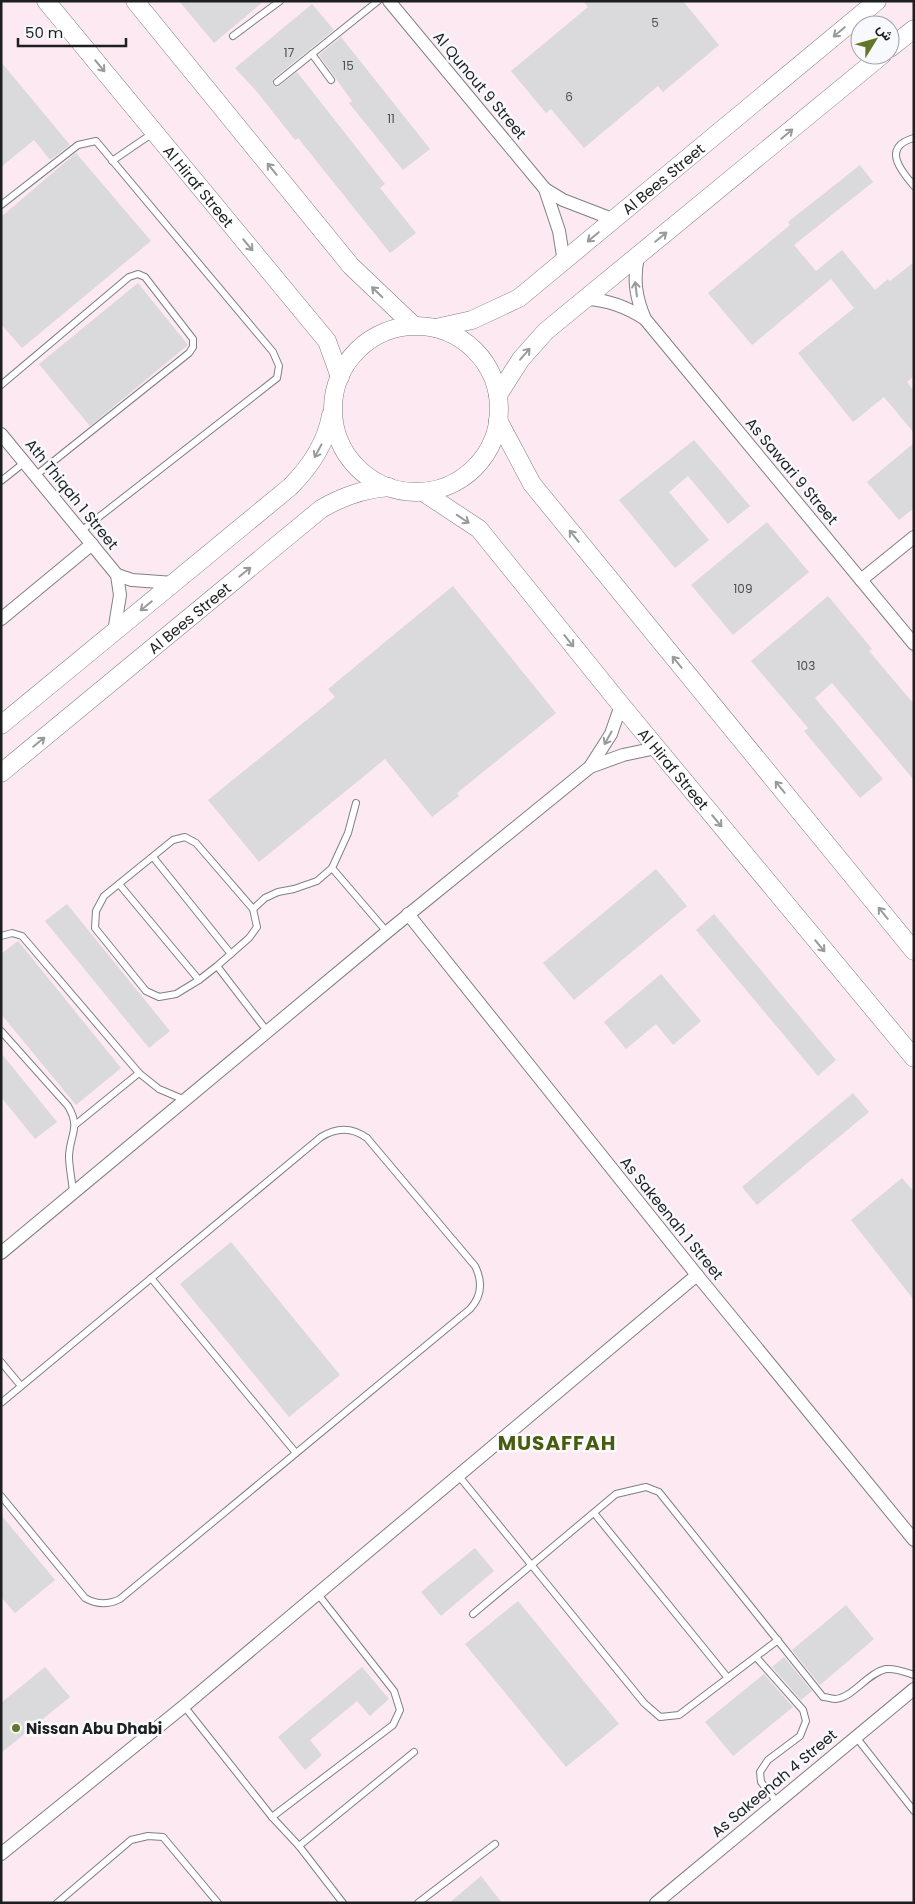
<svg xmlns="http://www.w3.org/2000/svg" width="915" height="1904" font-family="Poppins,Vazirmatn,sans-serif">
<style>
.industrial{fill:#fde9f1;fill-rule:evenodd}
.building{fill:#dad9db}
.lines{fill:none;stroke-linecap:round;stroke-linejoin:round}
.lane-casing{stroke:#7e8082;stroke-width:8}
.street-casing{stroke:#7e8082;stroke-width:14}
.secondary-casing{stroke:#7e8082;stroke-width:19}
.lane{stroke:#fff;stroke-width:6}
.street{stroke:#fff;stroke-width:12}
.secondary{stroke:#fff;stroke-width:18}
.oneway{stroke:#999a9a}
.poi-dot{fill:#637728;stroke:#f7f9fc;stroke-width:2}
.labels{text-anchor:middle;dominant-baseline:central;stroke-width:5;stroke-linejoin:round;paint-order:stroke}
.number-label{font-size:12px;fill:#4c4d4e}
.street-label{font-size:15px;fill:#1d1e1f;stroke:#f7f9fc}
.poi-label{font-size:15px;font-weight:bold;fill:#1d1e1f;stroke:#f7f9fc;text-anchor:start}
.district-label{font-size:20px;font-weight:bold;letter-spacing:1px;fill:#495b0e;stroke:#f7f9fc}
</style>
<rect width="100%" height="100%" fill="#f7f9fc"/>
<path class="industrial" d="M 1,1 L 914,1 L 914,1903 L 1,1903 ZM 860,25 L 890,25 L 890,55 L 860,55 Z"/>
<g class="building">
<polygon points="179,1 264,1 214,43"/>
<polygon points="583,1 683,1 719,45 663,92 658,86 584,148 551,109 546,113 511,71 588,7"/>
<polygon points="312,4 334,30 274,78 272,83 275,86 278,87 297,72 385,184 380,188 416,233 390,253 298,138 295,140 258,93 235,68"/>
<polygon points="341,37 430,149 403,170 349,103 352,101 319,55"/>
<polygon points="1,62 70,145 50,160 34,140 1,167"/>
<polygon points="76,153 151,241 22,348 1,324 1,217"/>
<polygon points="860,165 873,182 794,245 816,271 842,250 875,290 888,279 890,281 914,262 914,376 907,382 914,391 914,433 884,397 853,422 798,353 854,308 831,279 752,345 708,293 790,225 788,222"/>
<polygon points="138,283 188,345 90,426 39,364"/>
<polygon points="694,440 750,506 728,524 688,476 669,492 709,540 675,568 619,500"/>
<polygon points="914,443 914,508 899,520 867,482"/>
<polygon points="767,522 809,572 733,635 691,585"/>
<polygon points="453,586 556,713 457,793 459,796 432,817 385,759 259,862 208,800 335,697 328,689"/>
<polygon points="828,596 872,649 869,651 914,704 914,780 832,683 815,698 883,779 860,798 804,731 808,728 751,661"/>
<polygon points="656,869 687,906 574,1000 543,963"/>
<polygon points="67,904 170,1031 149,1048 45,921"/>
<polygon points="714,914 836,1060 818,1076 696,930"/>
<polygon points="18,941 121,1068 76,1105 1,1014 1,954"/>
<polygon points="661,974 701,1021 673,1045 656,1024 626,1049 604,1022"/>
<polygon points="1,1053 57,1122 35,1139 1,1097"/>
<polygon points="853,1093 869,1112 757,1205 742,1187"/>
<polygon points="902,1178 914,1192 914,1300 851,1220"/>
<polygon points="231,1242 340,1375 289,1417 180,1284"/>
<polygon points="1,1515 55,1580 15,1613 1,1597"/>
<polygon points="475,1548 494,1571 441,1616 421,1592"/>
<polygon points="518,1601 619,1724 566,1767 465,1644"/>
<polygon points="846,1605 874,1639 820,1685 792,1650"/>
<polygon points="784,1657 812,1691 801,1700 772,1667"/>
<polygon points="45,1667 70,1697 1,1753 1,1703"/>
<polygon points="362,1667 389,1699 370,1716 357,1701 310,1740 322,1755 305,1770 278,1737"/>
<polygon points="764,1674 793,1707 733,1756 705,1722"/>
<polygon points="481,1876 502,1903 449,1903"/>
</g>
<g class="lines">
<g class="lane-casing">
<g id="lane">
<polyline points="233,36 280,1"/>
<polyline points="312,54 331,80"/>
<polyline points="277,82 378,1"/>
<path d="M 914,138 C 881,147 901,171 914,186"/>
<polyline points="112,161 153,133"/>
<polyline points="1,205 78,145 96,141 273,352 279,366 277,378 81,531"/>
<polyline points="1,385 129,277 138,274 145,277 193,339 193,347 189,353 35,476"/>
<polyline points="1,481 25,462"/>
<polyline points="153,857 231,954"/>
<polyline points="332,868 387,932"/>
<polyline points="119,884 199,980"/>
<polyline points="253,909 265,898 278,892 294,889 317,881 332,868 348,833 356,803"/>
<polyline points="1,936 12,933 22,936 139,1073 159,1089 185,1100"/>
<polyline points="217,966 249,938 257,927 253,909 196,843 185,837 173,840 104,896 96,911 95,928 146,991 159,997 176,994 199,980 217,966 267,1031"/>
<path d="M 1,1031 L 68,1106 C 81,1128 70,1134 69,1156 C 69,1167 72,1180 73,1192"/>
<polyline points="75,1125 139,1073"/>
<polyline points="151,1278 296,1453"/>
<polyline points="1,1362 21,1386"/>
<path d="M 1,1403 L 321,1137 C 337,1127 352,1127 367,1138 L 475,1266 C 483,1282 482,1296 470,1309 L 120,1599 C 108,1605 97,1605 85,1598 L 1,1496"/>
<polyline points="458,1475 644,1703 660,1717 679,1715 778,1640"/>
<polyline points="594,1513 728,1678"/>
<path d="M 473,1614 L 616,1494 L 646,1487 L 659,1492 L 823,1697 C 827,1697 832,1699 835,1699 C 853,1698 867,1673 886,1669 C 896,1668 905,1672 914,1675"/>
<polyline points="756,1657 803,1710 806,1721 800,1736 768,1760 760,1772 761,1782 777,1802"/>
<polyline points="184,1706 272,1817 299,1846 343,1903"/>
<polyline points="856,1737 914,1811"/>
<polyline points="272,1817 393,1725 400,1710 394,1691 317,1593"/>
<polyline points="299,1846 414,1752"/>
<polyline points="57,1903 131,1840 148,1836 163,1837 218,1903"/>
<polyline points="418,1903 495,1844"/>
</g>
</g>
<g class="street-casing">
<g id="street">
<polyline points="389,1 545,189 559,231 564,262"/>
<polyline points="545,189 563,200 615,220"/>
<path d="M 638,257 C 633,280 636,298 645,319 L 914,644"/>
<path d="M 587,299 C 609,300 627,307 645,319"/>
<polyline points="1,434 117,575 120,595 114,632"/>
<polyline points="117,575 132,580 174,583"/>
<polyline points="861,580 914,537"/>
<polyline points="1,619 92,544"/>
<polyline points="590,767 611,734 621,705"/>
<polyline points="408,914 697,1275 914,1540"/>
<polyline points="1,1253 387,932 590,767 623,755 656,748"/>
<polyline points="1,1854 184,1706 697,1275"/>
<polyline points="656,1903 914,1689"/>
</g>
</g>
<g class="secondary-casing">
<g id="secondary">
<path id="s1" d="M 46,1 L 327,341 L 340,377"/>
<polyline points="135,1 351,266 413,325"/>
<polyline points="890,48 914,29"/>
<circle cx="416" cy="409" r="83"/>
<path id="s2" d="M 436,328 L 472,320 L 519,298 L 877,1"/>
<polyline points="498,395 521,359 546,331 882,55"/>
<polyline points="498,420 532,484 914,951"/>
<path id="s3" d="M 423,492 L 479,529 L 621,705 L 914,1058"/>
<path d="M 1,725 L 290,487 C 310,467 326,444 331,415"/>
<path id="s4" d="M 1,773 L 321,509 C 343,496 363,489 389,487"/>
</g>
</g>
<use href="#lane" class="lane"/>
<use href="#street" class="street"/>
<use href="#secondary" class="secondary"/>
</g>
<defs><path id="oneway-shaft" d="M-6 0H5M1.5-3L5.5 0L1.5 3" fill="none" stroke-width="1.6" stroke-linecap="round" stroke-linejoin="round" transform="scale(1.25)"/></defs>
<g class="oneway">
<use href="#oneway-shaft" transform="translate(839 32) rotate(140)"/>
<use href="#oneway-shaft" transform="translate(100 66) rotate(50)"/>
<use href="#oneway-shaft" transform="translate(787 134) rotate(-40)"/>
<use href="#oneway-shaft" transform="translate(272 169) rotate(-129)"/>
<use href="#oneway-shaft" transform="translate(593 237) rotate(140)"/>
<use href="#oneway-shaft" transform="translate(661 237) rotate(-40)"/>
<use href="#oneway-shaft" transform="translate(248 245) rotate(50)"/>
<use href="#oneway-shaft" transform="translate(636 289) rotate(-97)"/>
<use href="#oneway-shaft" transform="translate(377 292) rotate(-136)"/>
<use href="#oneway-shaft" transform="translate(525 354) rotate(-49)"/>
<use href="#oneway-shaft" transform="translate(318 451) rotate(118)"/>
<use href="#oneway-shaft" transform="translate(463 519) rotate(34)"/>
<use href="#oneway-shaft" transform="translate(574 536) rotate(-129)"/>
<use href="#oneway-shaft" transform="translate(245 572) rotate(-39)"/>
<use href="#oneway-shaft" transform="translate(146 606) rotate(141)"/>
<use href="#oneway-shaft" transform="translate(569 641) rotate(51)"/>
<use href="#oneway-shaft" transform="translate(677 662) rotate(-129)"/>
<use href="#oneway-shaft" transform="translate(608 738) rotate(119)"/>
<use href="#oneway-shaft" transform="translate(39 742) rotate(-39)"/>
<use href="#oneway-shaft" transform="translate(780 787) rotate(-129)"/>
<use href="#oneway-shaft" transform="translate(717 821) rotate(50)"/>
<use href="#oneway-shaft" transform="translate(883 913) rotate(-129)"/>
<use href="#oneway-shaft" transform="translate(820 946) rotate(50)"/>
</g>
<circle class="poi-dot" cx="16" cy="1728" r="5"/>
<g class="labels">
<g class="number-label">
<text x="655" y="22">5</text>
<text x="289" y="52">17</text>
<text x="348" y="65">15</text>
<text x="569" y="96">6</text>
<text x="391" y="118">11</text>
<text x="743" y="588">109</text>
<text x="806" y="665">103</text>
</g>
<g class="street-label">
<text transform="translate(480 85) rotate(50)">Al Qunout 9 Street</text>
<text stroke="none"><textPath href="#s2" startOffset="276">Al Bees Street</textPath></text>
<text stroke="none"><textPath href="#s1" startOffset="240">Al Hiraf Street</textPath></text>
<text transform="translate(792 471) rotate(50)">As Sawari 9 Street</text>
<text transform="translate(72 494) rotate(51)">Ath Thiqah 1 Street</text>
<text stroke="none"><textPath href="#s4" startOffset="244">Al Bees Street</textPath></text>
<text stroke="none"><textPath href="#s3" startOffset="376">Al Hiraf Street</textPath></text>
<text transform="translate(672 1218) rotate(51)">As Sakeenah 1 Street</text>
<text transform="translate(774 1783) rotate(-40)">As Sakeenah 4 Street</text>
</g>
<g class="poi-label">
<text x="26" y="1728">Nissan Abu Dhabi</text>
</g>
<g class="district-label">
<text x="557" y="1443">MUSAFFAH</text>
</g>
</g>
<rect width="915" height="1904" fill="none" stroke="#1d1e1f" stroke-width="5"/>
<g transform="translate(875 40) rotate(53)"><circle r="24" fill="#f7f9fc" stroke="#a0a1a4"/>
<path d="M0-4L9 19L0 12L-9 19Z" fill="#637728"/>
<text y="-8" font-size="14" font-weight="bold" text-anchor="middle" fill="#1d1e1f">ش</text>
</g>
<path d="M18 38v8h108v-8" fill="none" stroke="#1d1e1f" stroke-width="2.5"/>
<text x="25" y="38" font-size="15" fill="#1d1e1f" stroke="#f7f9fc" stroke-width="4" paint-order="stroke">50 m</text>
</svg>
